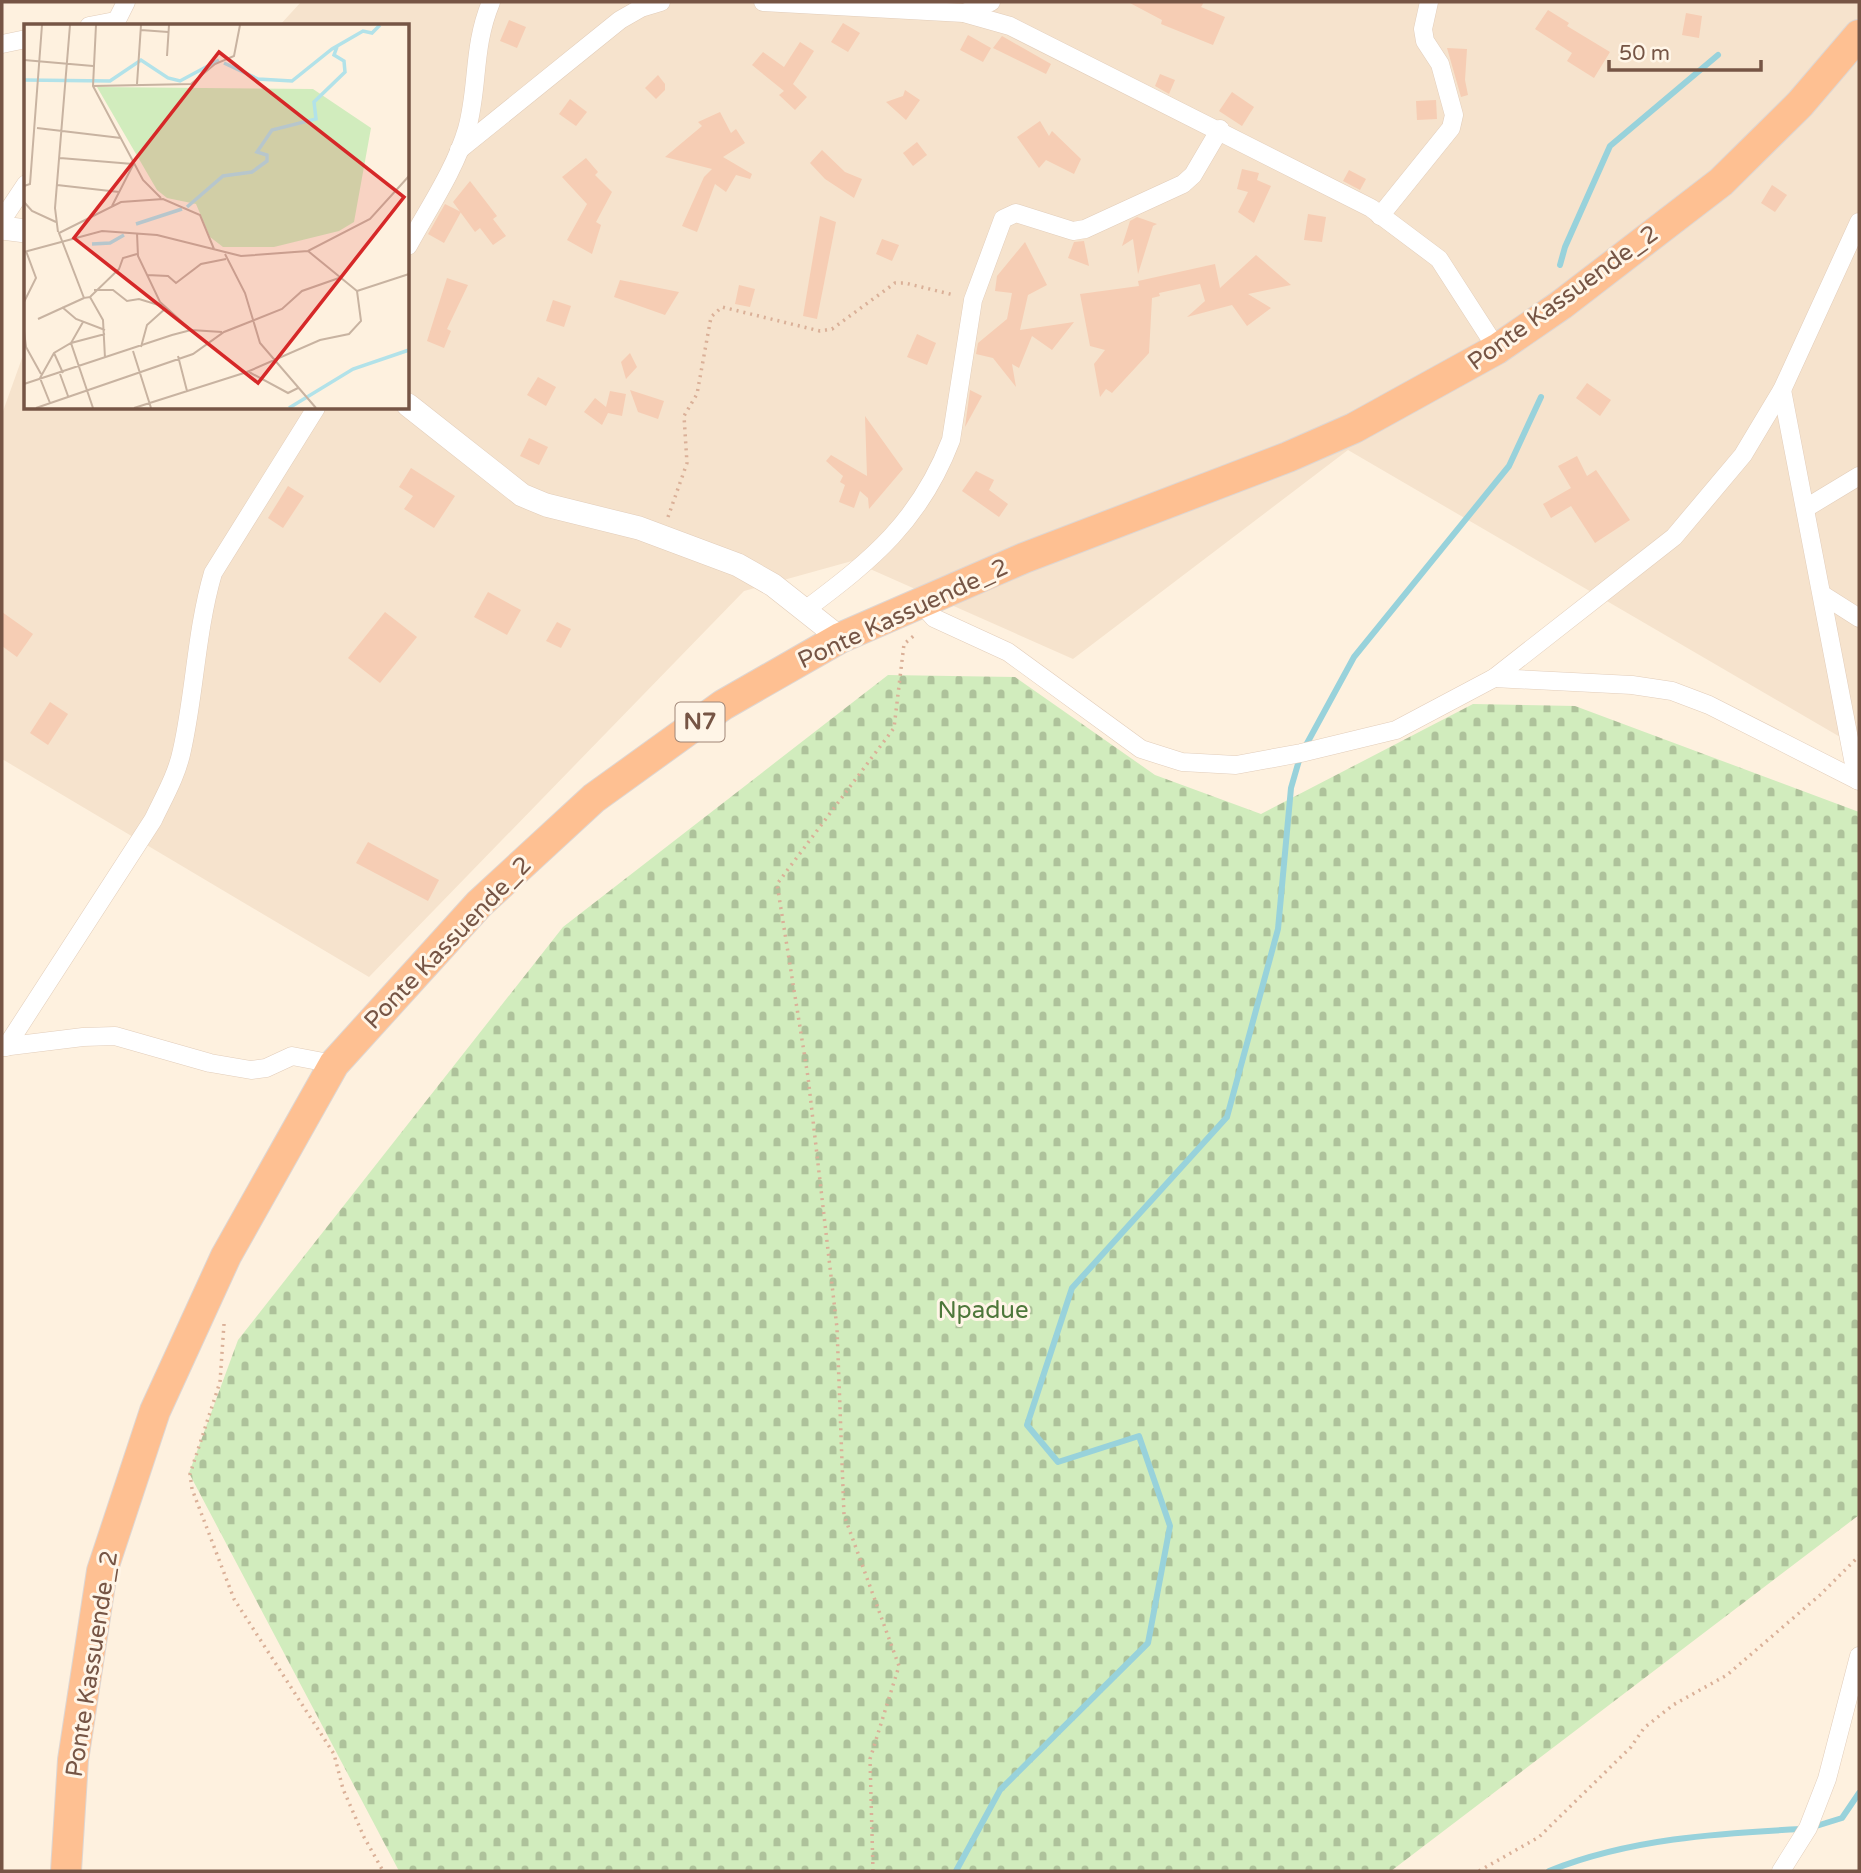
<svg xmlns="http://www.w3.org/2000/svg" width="1861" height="1873" font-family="'Varela Round',sans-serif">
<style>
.residential{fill:#f6e3cd}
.cemetery{fill:url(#cemetery-stones)}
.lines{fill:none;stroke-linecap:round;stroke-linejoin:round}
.stream{stroke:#98d2db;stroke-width:6}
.building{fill:#f6cdb4}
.minor-casing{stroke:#e2cdba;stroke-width:19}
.tertiary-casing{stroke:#e2cdba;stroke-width:24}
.trunk-casing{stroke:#ded6d2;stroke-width:32}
.path{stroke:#dab098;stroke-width:3.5;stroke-dasharray:2 5;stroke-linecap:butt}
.minor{stroke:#fff;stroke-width:18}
.tertiary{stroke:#fff;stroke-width:23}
.trunk{stroke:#fec092;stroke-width:30}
.labels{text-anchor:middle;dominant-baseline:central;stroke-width:6;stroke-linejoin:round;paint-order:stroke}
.shield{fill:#fff5e7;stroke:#9f8576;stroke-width:2}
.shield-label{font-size:23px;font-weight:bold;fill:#765545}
.street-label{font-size:24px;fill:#765545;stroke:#fff5e7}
.park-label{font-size:24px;fill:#4d773a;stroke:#fff5e7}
.inset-river{fill:none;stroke:#b2e2e9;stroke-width:3.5}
.inset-road{fill:none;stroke:#c8b3a1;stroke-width:2}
.view{fill:#d62828;fill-opacity:0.15;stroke:#d62828;stroke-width:3.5}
.inset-edge{fill:none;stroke:#765545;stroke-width:3.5}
</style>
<defs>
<pattern id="cemetery-stones" width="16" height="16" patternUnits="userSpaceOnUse" patternTransform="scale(1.75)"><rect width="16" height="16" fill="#d1ecbd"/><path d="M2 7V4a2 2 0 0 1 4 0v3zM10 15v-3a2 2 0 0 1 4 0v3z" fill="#aec29b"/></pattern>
</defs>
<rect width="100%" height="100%" fill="#fef1df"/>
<polygon class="residential" points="301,2 1859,2 1859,748 1348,450 1073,659 852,561 744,591 369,977 2,759 2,414 26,347 26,408 408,408 408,26 279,26"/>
<polygon class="cemetery" points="888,675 1015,677 1155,775 1261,814 1473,704 1575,706 1859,812 1859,1515 1391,1871 399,1871 189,1473 238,1340 563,927"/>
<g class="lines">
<g class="stream">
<polyline points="1560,265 1565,247 1610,146 1718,55"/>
<polyline points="1305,747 1354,657 1509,466 1541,397"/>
<polyline points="1813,1827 1842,1818 1859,1793"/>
<polyline points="956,1871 1000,1790 1148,1643 1170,1526 1139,1436 1058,1462 1027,1425 1072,1288 1227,1117 1278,929 1291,788 1300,757"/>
<path d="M 1549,1871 C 1628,1839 1718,1833 1802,1829"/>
</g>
</g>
<g class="building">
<polygon points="1128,2 1204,2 1201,7 1225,17 1213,45 1161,24 1162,20"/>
<polygon points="1548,10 1569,23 1567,26 1610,52 1594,78 1567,61 1572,53 1535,29"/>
<polygon points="1686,13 1702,16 1699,38 1682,35"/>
<polygon points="509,20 526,27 517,48 500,41"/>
<polygon points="843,23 860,33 848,52 831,42"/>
<polygon points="968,35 991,48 983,62 960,50"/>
<polygon points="1002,36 1051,64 1046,74 993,48"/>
<polygon points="800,42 814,51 793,84 807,97 795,110 779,95 784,91 752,65 763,52 784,67"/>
<polygon points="1447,48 1467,49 1465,80 1468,95 1461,97"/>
<polygon points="1160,74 1175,80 1169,94 1155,86"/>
<polygon points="658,75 665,84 665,90 656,99 645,88"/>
<polygon points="905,90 920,100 906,120 886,102 903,96"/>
<polygon points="1232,92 1254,107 1242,126 1219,111"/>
<polygon points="570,99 587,112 576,126 559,114"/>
<polygon points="1436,100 1437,119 1417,120 1416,101"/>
<polygon points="720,112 731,133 736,129 745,143 723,157 752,174 750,179 736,175 726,192 715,184 697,232 682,226 704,177 712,169 665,157 702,126 698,122"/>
<polygon points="1040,121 1049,136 1052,131 1081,159 1074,174 1046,160 1039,168 1017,137"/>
<polygon points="917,142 927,155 913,166 903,153"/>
<polygon points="822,150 845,172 862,179 854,198 825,179 810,163"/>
<polygon points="586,158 598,172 595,175 612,192 596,222 601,225 592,254 567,240 587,204 562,177"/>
<polygon points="1242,169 1259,173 1257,180 1271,186 1254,223 1238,212 1248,192 1237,189"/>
<polygon points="1349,170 1366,179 1360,190 1343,181"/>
<polygon points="470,181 497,216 493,219 506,236 493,245 480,228 475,232 453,202"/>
<polygon points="1772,185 1787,195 1775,212 1761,203"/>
<polygon points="445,204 461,212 444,243 428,234"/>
<polygon points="1308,214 1326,217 1322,242 1304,240"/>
<polygon points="820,216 836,222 817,319 803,316"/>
<polygon points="1137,217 1157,224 1153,226 1138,274 1133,239 1122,246 1130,221"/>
<polygon points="882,239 899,245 892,261 876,254"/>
<polygon points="1084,241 1089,266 1068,258 1074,242"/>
<polygon points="1025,242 1047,285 1028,295 1020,330 1074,322 1052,350 1032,336 1019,368 1012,364 1016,387 993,358 976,354 978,343 1007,319 1012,293 995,291 997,276"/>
<polygon points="1256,255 1291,285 1248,294 1271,308 1247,326 1232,305 1187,317 1205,301 1200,284 1159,293 1160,296 1152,298 1149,353 1112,393 1106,389 1100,397 1094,364 1105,350 1090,346 1080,294 1139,286 1138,281 1215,264 1220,288"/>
<polygon points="447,278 468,285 447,329 451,331 444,348 427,341"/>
<polygon points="620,280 679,292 665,315 614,297"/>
<polygon points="739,285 755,289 750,307 735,304"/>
<polygon points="553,300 571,306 564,327 546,321"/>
<polygon points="917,334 936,343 927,365 907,357"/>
<polygon points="630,353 637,367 626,379 621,362"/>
<polygon points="538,377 556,387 546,406 527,395"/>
<polygon points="1587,383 1611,400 1600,416 1576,398"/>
<polygon points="630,390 664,401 658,419 638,412"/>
<polygon points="970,390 982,396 965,427"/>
<polygon points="610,391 626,394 622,416 608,413 602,425 584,412 595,398 606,407"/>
<polygon points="865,416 903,469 869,509 868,498 860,491 854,508 839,502 845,485 840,482 843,476 826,461 831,455 867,476"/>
<polygon points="529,438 548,447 539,465 520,456"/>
<polygon points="1577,456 1587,476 1596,470 1630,520 1595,543 1571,506 1551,518 1543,504 1571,488 1558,466"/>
<polygon points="411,468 455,496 434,528 404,509 413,496 399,487"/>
<polygon points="976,471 994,480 989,490 1008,504 999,517 962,491"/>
<polygon points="288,486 304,496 283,528 268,518"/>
<polygon points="488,592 521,610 507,635 474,617"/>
<polygon points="2,612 33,634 17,657 2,646"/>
<polygon points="385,612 417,637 380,683 348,658"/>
<polygon points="557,622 571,629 561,648 546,641"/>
<polygon points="50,702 68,714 48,745 30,733"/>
<polygon points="368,842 439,880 428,901 356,863"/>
</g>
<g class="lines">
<g class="minor-casing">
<g id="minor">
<polyline points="763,2 964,13 1010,26 1371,208 1439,259 1497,349"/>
<polyline points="964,13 991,2"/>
<polyline points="89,26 115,21"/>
<polyline points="114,26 126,2"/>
<polyline points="2,44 26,39"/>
<polyline points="459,150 620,20 641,8 661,2"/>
<polyline points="1380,216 1451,128 1454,115 1440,64 1425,41 1423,29 1429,2"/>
<polyline points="2,220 26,184"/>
<path d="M 408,246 C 428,209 455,170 467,129 C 479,85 472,48 491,2"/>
<polyline points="1782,390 1857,780"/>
<polyline points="1806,508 1859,476"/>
<polyline points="1823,595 1859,618"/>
<polyline points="920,602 934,618 1008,652 1141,749 1182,762 1236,765 1301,753 1396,730 1494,678 1674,537 1743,455 1782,390 1859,222"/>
<path d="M 805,610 C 872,560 920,521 951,440 L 973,300 L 1003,219 L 1016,213 L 1073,231 L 1085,229 L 1183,184 L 1193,175 L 1220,129"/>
<polyline points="1494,678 1632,685 1672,691 1709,705 1859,781"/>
<polyline points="2,1047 83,1037 115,1036 210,1063 251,1070 266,1068 292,1056 334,1064"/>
<path d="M 6,1047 L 153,820 C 164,797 177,775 182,750 C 195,692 196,631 213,573 L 316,408"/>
<polyline points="1781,1871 1808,1828 1827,1779 1859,1656"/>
</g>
</g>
<g class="tertiary-casing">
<g id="tertiary">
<polyline points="2,228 26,231"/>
<polyline points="408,405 522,495 546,505 639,528 738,565 773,585 840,638"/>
</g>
</g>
<g class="trunk-casing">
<polyline id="trunk" points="66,1871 73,1760 102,1571 155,1411 226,1256 334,1064 479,904 594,798 723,705 840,638 1024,558 1288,457 1354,428 1497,349 1561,305 1721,182 1800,104 1859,35"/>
</g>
<g class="path">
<polyline points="668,517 687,463 684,416 697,394 711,317 722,307 820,331 832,329 895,283 905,283 954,295"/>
<polyline points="224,1324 220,1382 190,1474 192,1489 234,1599 334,1754 343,1789 364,1837 383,1871"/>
<polyline points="873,1871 870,1759 899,1666 844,1515 837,1328 808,1077 777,884 894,728 904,644 917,633"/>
<polyline points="1479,1871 1539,1837 1631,1747 1644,1728 1673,1705 1727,1675 1820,1595 1859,1556"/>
</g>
<use href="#minor" class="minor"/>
<use href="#tertiary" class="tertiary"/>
<use href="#trunk" class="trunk"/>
</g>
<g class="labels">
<rect class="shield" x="675.5" y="702.5" width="49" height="39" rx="5"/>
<g class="shield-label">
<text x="700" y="722">N7</text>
</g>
<g class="street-label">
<text transform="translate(1563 298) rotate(-36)">Ponte Kassuende_2</text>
<text transform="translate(903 614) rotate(-25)">Ponte Kassuende_2</text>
<text transform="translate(448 943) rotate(-46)">Ponte Kassuende_2</text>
<text transform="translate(92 1664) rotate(-81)">Ponte Kassuende_2</text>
</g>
<g class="park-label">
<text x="983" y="1310">Npadue</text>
</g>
</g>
<g transform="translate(24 24)">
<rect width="385" height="385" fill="#fef1df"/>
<path d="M 73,63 L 289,65 L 347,104 L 330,198 L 315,207 L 250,223 L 199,223 L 186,213 L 172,180 L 143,174 L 133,166 Z" fill="#d1ecbd"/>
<path class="inset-river" d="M 200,39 L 234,55 L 268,57 L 308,25 L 339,7 L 348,9 L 356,1M 0,56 L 86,57 L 117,36 L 144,54 L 156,57 L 195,36M 163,183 L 199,152 L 228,148 L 243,137 L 243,131 L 233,128 L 248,106 L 292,95 L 290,78 L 321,48 L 320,37 L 310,31 L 313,23M 112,200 L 158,185M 68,220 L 86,219 L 100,211M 265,384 L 329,345 L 385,326"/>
<path class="inset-road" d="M 72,1 L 69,62 L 119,156 L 137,174M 117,6 L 144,8M 143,32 L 145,1M 0,36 L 69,42M 113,60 L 117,1M 69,62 L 167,60 L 191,40 L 210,32 L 216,1M 13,104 L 97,114M 36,134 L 109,140M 33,161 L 95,168M 0,162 L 6,160 L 18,1M 0,178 L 8,187 L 32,198M 88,182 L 110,139M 34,208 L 31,184 L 46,1M 113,209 L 114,232 L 136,278 L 167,306M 0,228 L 78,207 L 133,211 L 217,232 L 284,227 L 346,195 L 385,152M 201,230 L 221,269 L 236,319 L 292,384M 123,251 L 144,252 L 152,259 L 177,240 L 202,235M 70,266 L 89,266 L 103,277 L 115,275 L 138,282M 333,267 L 385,250M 66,273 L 95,245 L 99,234 L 113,230M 0,278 L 12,254 L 2,227M 38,283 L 52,295 L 81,306M 14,295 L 60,274M 59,298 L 47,319 L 69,384M 0,307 L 2,323 L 17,350M 117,323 L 123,301 L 142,284M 109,327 L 127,384M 30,329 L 39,349M 154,332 L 163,367M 81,334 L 79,296 L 66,273 L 60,274 L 35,209 L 97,178 L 139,175 L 176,191 L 190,225M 225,348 L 264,369 L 274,364M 36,350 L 44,372M 0,360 L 148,311 L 167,306 L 198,308M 26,379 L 16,354 L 30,329 L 47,319 L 81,310M 12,384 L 169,330 L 200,308 L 258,285 L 278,267 L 315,254M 110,384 L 223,348 L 296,316 L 325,310 L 337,297 L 333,267 L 284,227"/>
<path class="view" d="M 195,28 L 380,173 L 234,359 L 50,214 Z"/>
<rect width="385" height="385" class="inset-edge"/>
</g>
<rect width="1861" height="1873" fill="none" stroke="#765545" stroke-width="7"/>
<path d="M1609 60v10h152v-10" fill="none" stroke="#765545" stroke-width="3.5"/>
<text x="1619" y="60" font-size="21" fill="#765545" stroke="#fff5e7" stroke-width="5" paint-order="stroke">50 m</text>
</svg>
